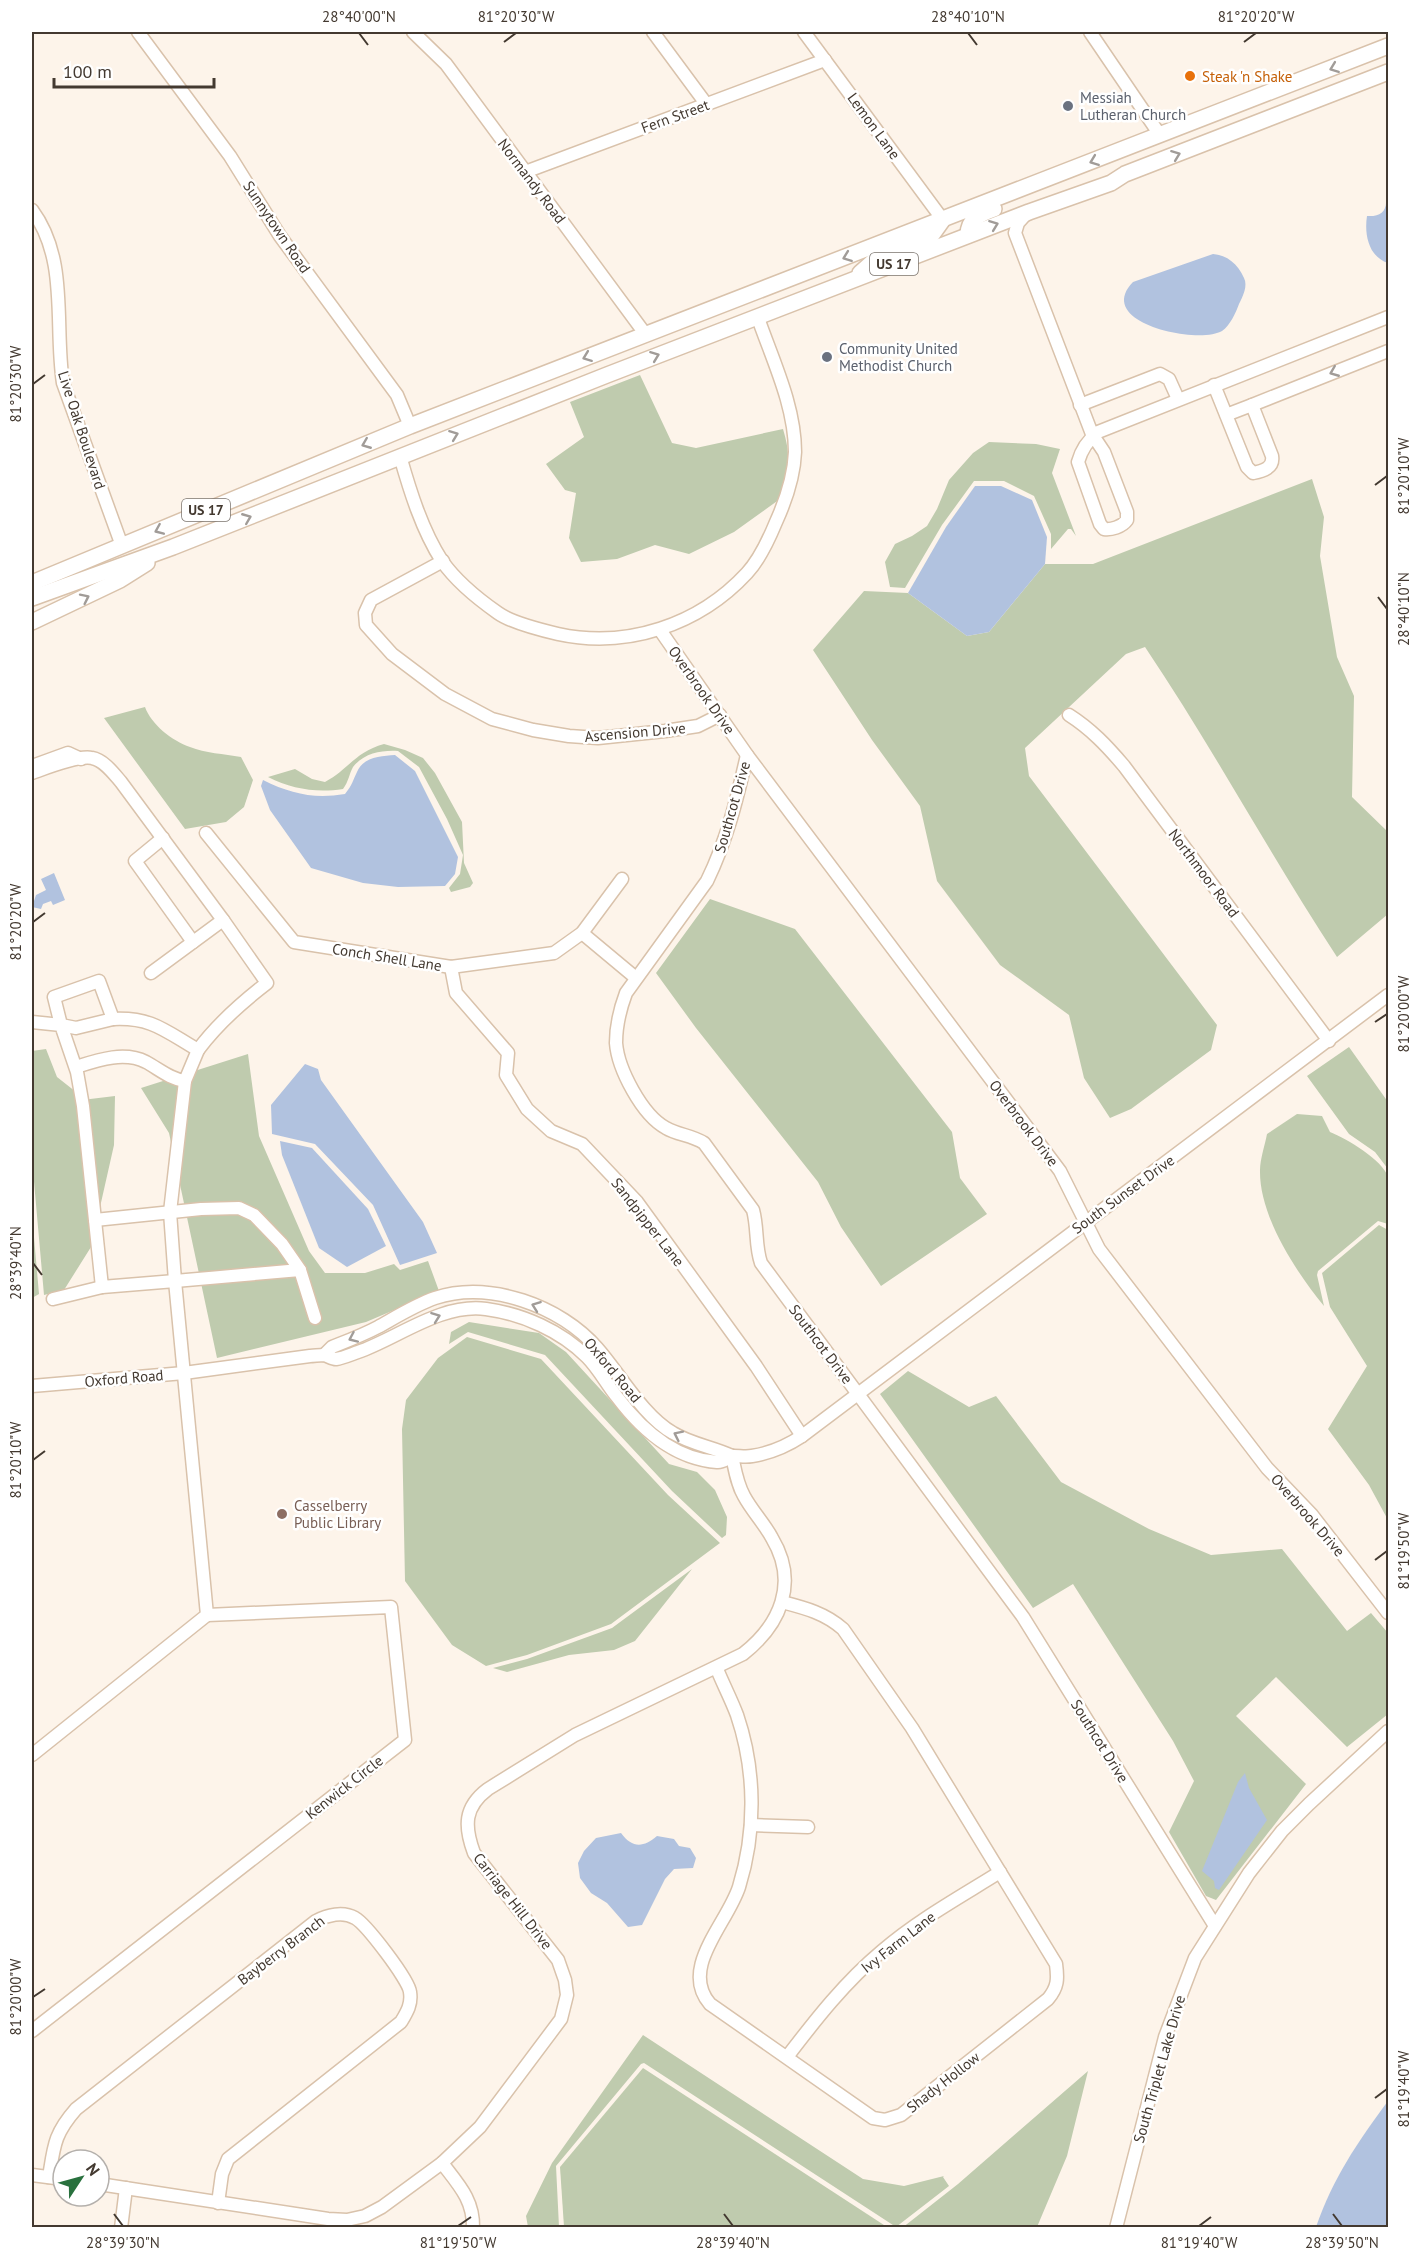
<svg xmlns="http://www.w3.org/2000/svg" width="1420" height="2259" font-family="'PT Sans',sans-serif">
<style>
.green{fill:#bfcbae}
.water{fill:#b1c2df}
.lines{fill:none;stroke-linecap:round;stroke-linejoin:round}
.minor-casing{stroke:#d9c2ab;stroke-width:15}
.major-casing{stroke:#d9c2ab;stroke-width:18}
.minor{stroke:#fff;stroke-width:12}
.major{stroke:#fff;stroke-width:15}
.oneway{stroke:#a19c98}
.ticks{fill:none;stroke:#433930;stroke-width:2}
.food-dot{fill:#e8710a;stroke:#fff;stroke-width:2}
.worship-dot{fill:#6b7280;stroke:#fff;stroke-width:2}
.education-dot{fill:#8d6e63;stroke:#fff;stroke-width:2}
.labels{text-anchor:middle;dominant-baseline:central;stroke-width:5;stroke-linejoin:round;paint-order:stroke}
.shield{fill:#fff;stroke:#7b746e;stroke-width:1.5}
.shield-label{font-size:14px;font-weight:bold;fill:#433930}
.food-label{font-size:15px;fill:#c56008;stroke:#fff;text-anchor:start}
.worship-label{font-size:15px;fill:#5b616d;stroke:#fff;text-anchor:start}
.street-label{font-size:15px;fill:#433930;stroke:#fff}
.education-label{font-size:15px;fill:#785e54;stroke:#fff;text-anchor:start}
.neatline{fill:none;stroke:#433930;stroke-width:2}
.ticks-label{font-size:15px;text-anchor:middle;fill:#433930}
</style>
<rect width="100%" height="100%" fill="#fdf4ea"/>
<g class="green">
<path d="M 640,375 L 672,443 L 696,448 L 783,429 C 792,459 788,470 780,499 L 734,532 L 689,554 L 655,545 L 617,559 L 581,562 L 569,538 L 576,493 L 565,490 L 546,464 L 584,437 L 570,402 Z"/>
<polygon points="989,442 1036,444 1060,449 1052,473 1076,536 1071,529 1068,529 1051,549 1051,534 1034,496 1004,481 974,481 942,525 905,588 890,587 885,562 895,544 912,536 927,526 937,509 949,480 973,453"/>
<path d="M 1312,479 L 1324,517 L 1320,556 L 1337,657 L 1354,696 L 1352,797 L 1388,832 L 1388,914 L 1337,957 C 1270,855 1213,748 1145,647 L 1126,654 L 1025,748 L 1029,776 L 1217,1025 L 1211,1050 L 1131,1109 L 1110,1118 L 1084,1078 L 1069,1015 L 1000,965 L 937,881 L 920,806 L 872,740 L 813,650 L 864,591 L 908,593 L 967,636 L 989,632 L 1045,564 L 1093,564 Z"/>
<path d="M 145,707 C 151,724 172,741 190,747 C 205,753 224,754 241,757 L 253,780 L 244,807 L 226,822 L 185,829 L 104,718 Z"/>
<path d="M 384,744 L 405,750 L 423,758 L 435,773 L 462,822 L 464,863 L 473,883 L 470,887 L 451,892 L 449,888 L 460,874 L 463,855 L 447,819 L 419,767 L 398,751 C 382,750 364,753 353,767 C 349,774 349,781 343,789 C 316,793 292,789 268,777 L 295,769 L 312,779 L 325,782 C 349,769 355,752 384,744 Z"/>
<polygon points="710,899 795,929 952,1132 960,1178 987,1214 881,1286 841,1227 818,1182 696,1028 656,973"/>
<polygon points="1349,1047 1388,1102 1388,1169 1375,1152 1349,1134 1307,1076"/>
<polygon points="46,1049 57,1077 76,1092 82,1100 115,1096 114,1145 91,1247 64,1290 44,1295 32,1159 32,1051"/>
<polygon points="248,1054 259,1136 309,1251 325,1273 365,1273 394,1264 400,1270 428,1261 439,1291 366,1322 217,1358 169,1133 141,1088"/>
<path d="M 1297,1114 L 1322,1116 L 1330,1132 C 1347,1139 1383,1160 1388,1177 C 1391,1185 1389,1214 1388,1224 L 1378,1221 L 1318,1271 L 1317,1275 L 1324,1306 C 1296,1272 1259,1216 1260,1170 C 1260,1159 1265,1145 1267,1134 Z"/>
<polygon points="32,1215 39,1294 32,1298"/>
<polygon points="1379,1225 1388,1230 1388,1520 1369,1485 1328,1429 1367,1366 1330,1307 1322,1273"/>
<polygon points="469,1322 539,1333 566,1352 669,1464 697,1472 715,1490 727,1517 726,1535 722,1538 672,1491 545,1355 468,1332 449,1344 451,1332"/>
<polygon points="467,1337 541,1359 668,1495 720,1543 611,1624 527,1655 486,1666 452,1645 405,1581 402,1429 406,1400 438,1358"/>
<polygon points="908,1371 969,1407 996,1396 1061,1482 1149,1529 1211,1555 1282,1549 1347,1631 1371,1613 1388,1633 1388,1714 1347,1747 1276,1677 1236,1716 1306,1784 1216,1900 1206,1896 1169,1832 1194,1781 1173,1741 1073,1584 1033,1608 880,1394"/>
<polygon points="692,1569 635,1641 614,1650 569,1655 507,1672 493,1668 527,1659 612,1628"/>
<polygon points="643,2035 863,2179 904,2186 944,2176 943,2177 949,2186 896,2227 644,2063 641,2064 556,2166 559,2227 528,2227 526,2216 552,2163"/>
<polygon points="643,2068 887,2227 564,2227 560,2167"/>
<polygon points="1088,2071 1067,2156 1037,2227 902,2228 958,2184"/>
</g>
<g class="water">
<path d="M 1388,199 L 1388,263 C 1369,257 1364,235 1367,216 C 1379,217 1387,212 1386,200 Z"/>
<path d="M 1213,254 C 1227,255 1238,264 1244,278 C 1248,286 1243,296 1239,304 C 1236,312 1230,326 1222,331 C 1198,345 1093,323 1133,282 Z"/>
<polygon points="975,486 1001,486 1032,500 1047,537 1045,564 989,632 967,636 908,593 946,527"/>
<path d="M 395,755 L 415,771 L 458,857 L 455,874 L 445,886 L 398,887 L 363,883 L 311,868 L 270,810 L 261,786 L 263,780 C 291,794 314,799 345,794 C 353,784 352,782 357,772 C 363,757 381,756 395,755 Z"/>
<polygon points="54,873 65,900 53,905 51,901 43,904 41,909 32,907 36,895 46,890 41,879"/>
<polygon points="305,1064 318,1069 321,1080 423,1222 437,1253 400,1265 373,1205 315,1144 272,1134 271,1105"/>
<polygon points="280,1141 312,1148 368,1209 386,1246 347,1267 319,1248 282,1155"/>
<polygon points="1245,1773 1249,1788 1267,1820 1219,1890 1215,1888 1214,1881 1202,1871 1238,1782"/>
<path d="M 621,1833 C 632,1848 643,1848 657,1836 L 674,1839 L 679,1846 L 690,1848 L 696,1858 L 693,1868 L 674,1869 L 665,1879 L 642,1925 L 628,1927 L 607,1903 L 591,1893 L 580,1878 L 578,1863 L 584,1851 L 596,1838 Z"/>
<path d="M 1388,2101 L 1388,2227 L 1316,2227 C 1333,2178 1357,2143 1388,2101 Z"/>
</g>
<g class="lines">
<g class="minor-casing">
<g id="minor">
<polyline points="138,32 230,156 280,236 397,395 410,426"/>
<polyline points="413,32 446,64 646,335"/>
<polyline points="653,32 707,105"/>
<polyline points="804,32 943,220"/>
<polyline points="1090,32 1160,135"/>
<polyline points="525,172 825,60"/>
<path d="M 32,210 C 69,260 54,325 63,383 L 122,546"/>
<path d="M 1027,213 L 1018,223 L 1015,233 L 1092,434 C 1096,440 1100,446 1104,452 L 1127,512 L 1127,520 C 1122,527 1111,530 1104,529 L 1100,524 L 1078,462 C 1081,451 1088,440 1098,432 L 1388,317"/>
<path d="M 1214,385 L 1247,467 L 1253,473 C 1263,471 1274,468 1272,456 L 1252,405 L 1226,415"/>
<polyline points="1080,405 1160,374 1169,379 1178,399"/>
<polyline points="1252,405 1388,351"/>
<path d="M 400,456 C 410,491 422,530 442,561 C 456,581 478,599 498,613 C 512,623 541,630 558,634 C 627,649 699,625 747,573 C 760,559 769,539 776,522 C 786,500 794,477 795,452 C 795,406 773,361 758,318"/>
<polyline points="443,561 371,600 365,613 366,625 392,654 445,694 492,719 533,730 569,736 598,738 665,731 698,726 720,715"/>
<polyline points="660,630 747,755 1060,1171 1099,1249 1267,1468 1312,1515 1388,1613"/>
<path d="M 1069,715 C 1091,729 1107,746 1124,766 L 1329,1041"/>
<path d="M 747,755 C 737,799 727,840 707,881 L 626,993 C 620,1009 616,1026 616,1043 C 618,1069 642,1115 666,1128 C 678,1135 691,1135 704,1143 L 753,1210 C 758,1228 755,1246 761,1263 L 1023,1617 L 1215,1926"/>
<polyline points="35,765 68,753 81,759"/>
<path d="M 32,773 C 46,768 78,755 92,758 C 104,760 114,774 121,782 L 223,920"/>
<polyline points="206,833 294,942 451,967 554,953 582,933 622,879"/>
<polyline points="163,838 135,861 193,942"/>
<polyline points="582,933 636,978"/>
<polyline points="451,967 456,993 508,1053 506,1075 527,1109 551,1131 582,1144 637,1202 756,1366 802,1436"/>
<path d="M 151,973 L 223,920 L 267,983 C 241,1003 218,1023 198,1050"/>
<polygon points="99,981 113,1019 76,1028 61,1025 54,997"/>
<polyline points="32,1022 61,1025 77,1072 83,1106 102,1287 175,1281 207,1615 32,1755"/>
<path d="M 76,1067 C 98,1060 124,1051 146,1062 C 159,1069 170,1079 185,1081 L 198,1050 C 165,1031 152,1017 113,1019"/>
<polyline points="185,1081 170,1212 175,1281 300,1270"/>
<polyline points="95,1220 201,1209 239,1208 254,1215 282,1244 300,1270 315,1318"/>
<polyline points="53,1299 102,1287"/>
<path d="M 324,1355 L 332,1347 C 347,1341 363,1335 378,1327 C 396,1317 415,1305 435,1298 C 489,1280 561,1306 597,1348 C 620,1374 643,1416 673,1433 C 691,1444 713,1447 732,1456"/>
<path d="M 32,1386 L 184,1373 L 310,1356 C 314,1356 319,1355 324,1355 C 328,1356 332,1359 336,1359 C 343,1358 352,1354 358,1352 C 398,1338 441,1303 486,1309 C 523,1314 561,1331 587,1357 C 599,1369 607,1385 617,1397 C 641,1429 675,1459 717,1462 C 723,1463 728,1457 734,1456 C 740,1456 746,1457 752,1456 C 771,1453 787,1446 802,1436 L 1388,995"/>
<path d="M 717,1669 C 723,1684 731,1699 737,1715 C 756,1771 756,1832 739,1887 C 727,1924 679,1968 710,2004 L 873,2118 L 885,2120 L 901,2115 L 1048,1999 C 1058,1987 1058,1979 1056,1964 L 912,1728 L 843,1629 C 825,1613 805,1608 782,1602"/>
<polyline points="751,1825 808,1827"/>
<polyline points="32,2031 405,1740 391,1607 207,1615"/>
<path d="M 787,2057 C 816,2019 845,1982 882,1951 C 918,1920 960,1897 1000,1872"/>
<path d="M 442,2163 C 458,2184 474,2200 473,2228"/>
<polyline points="32,2175 63,2179"/>
<path d="M 49,2177 C 54,2146 54,2134 76,2109 L 316,1921 C 327,1915 343,1911 355,1918 C 366,1924 409,1980 410,1992 C 412,2004 407,2012 401,2022 L 228,2159 L 222,2174 L 218,2203"/>
<path d="M 99,2184 L 328,2219 L 347,2220 L 365,2216 L 382,2207 L 442,2163 L 480,2127 L 561,2019 L 567,1995 L 565,1980 L 558,1960 L 474,1853 C 464,1826 464,1807 488,1789 L 575,1735 L 743,1654 C 780,1625 799,1583 772,1538 C 764,1523 752,1511 744,1496 C 737,1484 735,1470 732,1456"/>
<polyline points="121,2228 126,2188"/>
<polyline points="1116,2228 1165,2037 1195,1958 1249,1873 1282,1831 1309,1804 1388,1731"/>
</g>
</g>
<g class="major-casing">
<g id="major">
<path d="M 968,235 C 968,219 980,214 994,209"/>
<polyline points="860,273 877,258 926,239 932,235 942,221"/>
<polyline points="32,583 410,426 1388,46"/>
<polyline points="32,598 173,547 607,375 1029,212 1111,183 1125,174 1388,72"/>
<polyline points="32,622 120,580 147,563"/>
</g>
</g>
<use href="#minor" class="minor"/>
<use href="#major" class="major"/>
</g>
<defs><path id="oneway-chevron" d="M-2-3.5L2.5 0L-2 3.5" fill="none" stroke-width="1.6" stroke-linecap="round" stroke-linejoin="round" transform="scale(1.5)"/></defs>
<g class="oneway">
<use href="#oneway-chevron" transform="translate(1334 68) rotate(159)"/>
<use href="#oneway-chevron" transform="translate(1176 155) rotate(-21)"/>
<use href="#oneway-chevron" transform="translate(1094 161) rotate(159)"/>
<use href="#oneway-chevron" transform="translate(994 225) rotate(-21)"/>
<use href="#oneway-chevron" transform="translate(847 257) rotate(159)"/>
<use href="#oneway-chevron" transform="translate(655 356) rotate(-21)"/>
<use href="#oneway-chevron" transform="translate(587 357) rotate(159)"/>
<use href="#oneway-chevron" transform="translate(1334 372) rotate(158)"/>
<use href="#oneway-chevron" transform="translate(454 435) rotate(-21)"/>
<use href="#oneway-chevron" transform="translate(366 444) rotate(158)"/>
<use href="#oneway-chevron" transform="translate(247 518) rotate(-22)"/>
<use href="#oneway-chevron" transform="translate(159 530) rotate(157)"/>
<use href="#oneway-chevron" transform="translate(85 598) rotate(-26)"/>
<use href="#oneway-chevron" transform="translate(536 1306) rotate(-160)"/>
<use href="#oneway-chevron" transform="translate(436 1317) rotate(-20)"/>
<use href="#oneway-chevron" transform="translate(353 1338) rotate(156)"/>
<use href="#oneway-chevron" transform="translate(678 1435) rotate(-154)"/>
</g>
<path class="ticks" d="M 359,33 L 368,45M 968,33 L 977,45M 504,42 L 516,33M 1244,42 L 1256,33M 33,384 L 45,375M 1375,485 L 1387,476M 1378,597 L 1387,609M 33,922 L 45,913M 1375,1022 L 1387,1014M 33,1263 L 42,1275M 33,1460 L 45,1451M 1375,1560 L 1387,1551M 33,1997 L 45,1989M 1375,2098 L 1387,2089M 114,2214 L 123,2226M 724,2214 L 733,2226M 1333,2214 L 1342,2226M 458,2226 L 471,2217M 1199,2226 L 1211,2217"/>
<circle class="food-dot" cx="1190" cy="76" r="6"/>
<g class="worship-dot">
<circle cx="1068" cy="106" r="6"/>
<circle cx="827" cy="357" r="6"/>
</g>
<circle class="education-dot" cx="282" cy="1514" r="6"/>
<g class="labels">
<g class="shield">
<rect x="870" y="253" width="48" height="22" rx="4.5"/>
<rect x="182" y="499" width="48" height="22" rx="4.5"/>
</g>
<g class="shield-label">
<text x="894" y="264">US 17</text>
<text x="206" y="510">US 17</text>
</g>
<g class="food-label">
<text x="1202" y="76">Steak 'n Shake</text>
</g>
<g class="worship-label">
<text x="1080" y="97">Messiah<tspan x="1080" dy="17">Lutheran Church</tspan></text>
<text x="839" y="348">Community United<tspan x="839" dy="17">Methodist Church</tspan></text>
</g>
<g class="street-label">
<text transform="translate(675 116) rotate(-20)">Fern Street</text>
<text transform="translate(874 126) rotate(54)">Lemon Lane</text>
<text transform="translate(532 181) rotate(53)">Normandy Road</text>
<text transform="translate(277 227) rotate(56)">Sunnytown Road</text>
<text transform="translate(82 430) rotate(72)">Live Oak Boulevard</text>
<text transform="translate(702 690) rotate(55)">Overbrook Drive</text>
<text transform="translate(635 732) rotate(-5)">Ascension Drive</text>
<text transform="translate(732 807) rotate(-74)">Southcot Drive</text>
<text transform="translate(1204 873) rotate(53)">Northmoor Road</text>
<text transform="translate(387 957) rotate(9)">Conch Shell Lane</text>
<text transform="translate(1024 1123) rotate(53)">Overbrook Drive</text>
<text transform="translate(1123 1194) rotate(-36)">South Sunset Drive</text>
<text transform="translate(648 1222) rotate(52)">Sandpipper Lane</text>
<text transform="translate(821 1344) rotate(53)">Southcot Drive</text>
<text transform="translate(613 1370) rotate(50)">Oxford Road</text>
<text transform="translate(124 1378) rotate(-5)">Oxford Road</text>
<text transform="translate(1308 1515) rotate(49)">Overbrook Drive</text>
<text transform="translate(1100 1741) rotate(58)">Southcot Drive</text>
<text transform="translate(344 1787) rotate(-38)">Kenwick Circle</text>
<text transform="translate(513 1901) rotate(52)">Carriage Hill Drive</text>
<text transform="translate(898 1942) rotate(-38)">Ivy Farm Lane</text>
<text transform="translate(281 1950) rotate(-37)">Bayberry Branch</text>
<text transform="translate(1159 2069) rotate(-74)">South Triplet Lake Drive</text>
<text transform="translate(943 2082) rotate(-38)">Shady Hollow</text>
</g>
<g class="education-label">
<text x="294" y="1505">Casselberry<tspan x="294" dy="17">Public Library</tspan></text>
</g>
</g>
<rect width="1420" height="2259" fill="none" stroke="#ffffff" stroke-width="66"/>
<g transform="translate(81 2178) rotate(54)"><circle r="28" fill="#ffffff" stroke="#b4b0ac" stroke-width="1.5"/>
<path d="M0-4.5L10 22L0 15L-10 22Z" fill="#29713e"/>
<text y="-9" font-size="16" font-weight="bold" text-anchor="middle" fill="#433930">N</text>
</g>
<path d="M54 78v9h160v-9" fill="none" stroke="#433930" stroke-width="3"/>
<text x="63" y="78" font-size="18" fill="#433930" stroke="#ffffff" stroke-width="4.5" paint-order="stroke">100 m</text>
<rect x="33" y="33" width="1354" height="2193" class="neatline"/>
<g class="ticks-label">
<text x="359" y="22">28°40'00"N</text>
<text x="516" y="22">81°20'30"W</text>
<text x="968" y="22">28°40'10"N</text>
<text x="1256" y="22">81°20'20"W</text>
<text transform="translate(16 384) rotate(-90)" y="5">81°20'30"W</text>
<text transform="translate(1404 476) rotate(-90)" y="5">81°20'10"W</text>
<text transform="translate(1404 609) rotate(-90)" y="5">28°40'10"N</text>
<text transform="translate(16 922) rotate(-90)" y="5">81°20'20"W</text>
<text transform="translate(1404 1014) rotate(-90)" y="5">81°20'00"W</text>
<text transform="translate(16 1263) rotate(-90)" y="5">28°39'40"N</text>
<text transform="translate(16 1460) rotate(-90)" y="5">81°20'10"W</text>
<text transform="translate(1404 1551) rotate(-90)" y="5">81°19'50"W</text>
<text transform="translate(16 1997) rotate(-90)" y="5">81°20'00"W</text>
<text transform="translate(1404 2089) rotate(-90)" y="5">81°19'40"W</text>
<text x="123" y="2248">28°39'30"N</text>
<text x="458" y="2248">81°19'50"W</text>
<text x="733" y="2248">28°39'40"N</text>
<text x="1199" y="2248">81°19'40"W</text>
<text x="1342" y="2248">28°39'50"N</text>
</g>
</svg>
